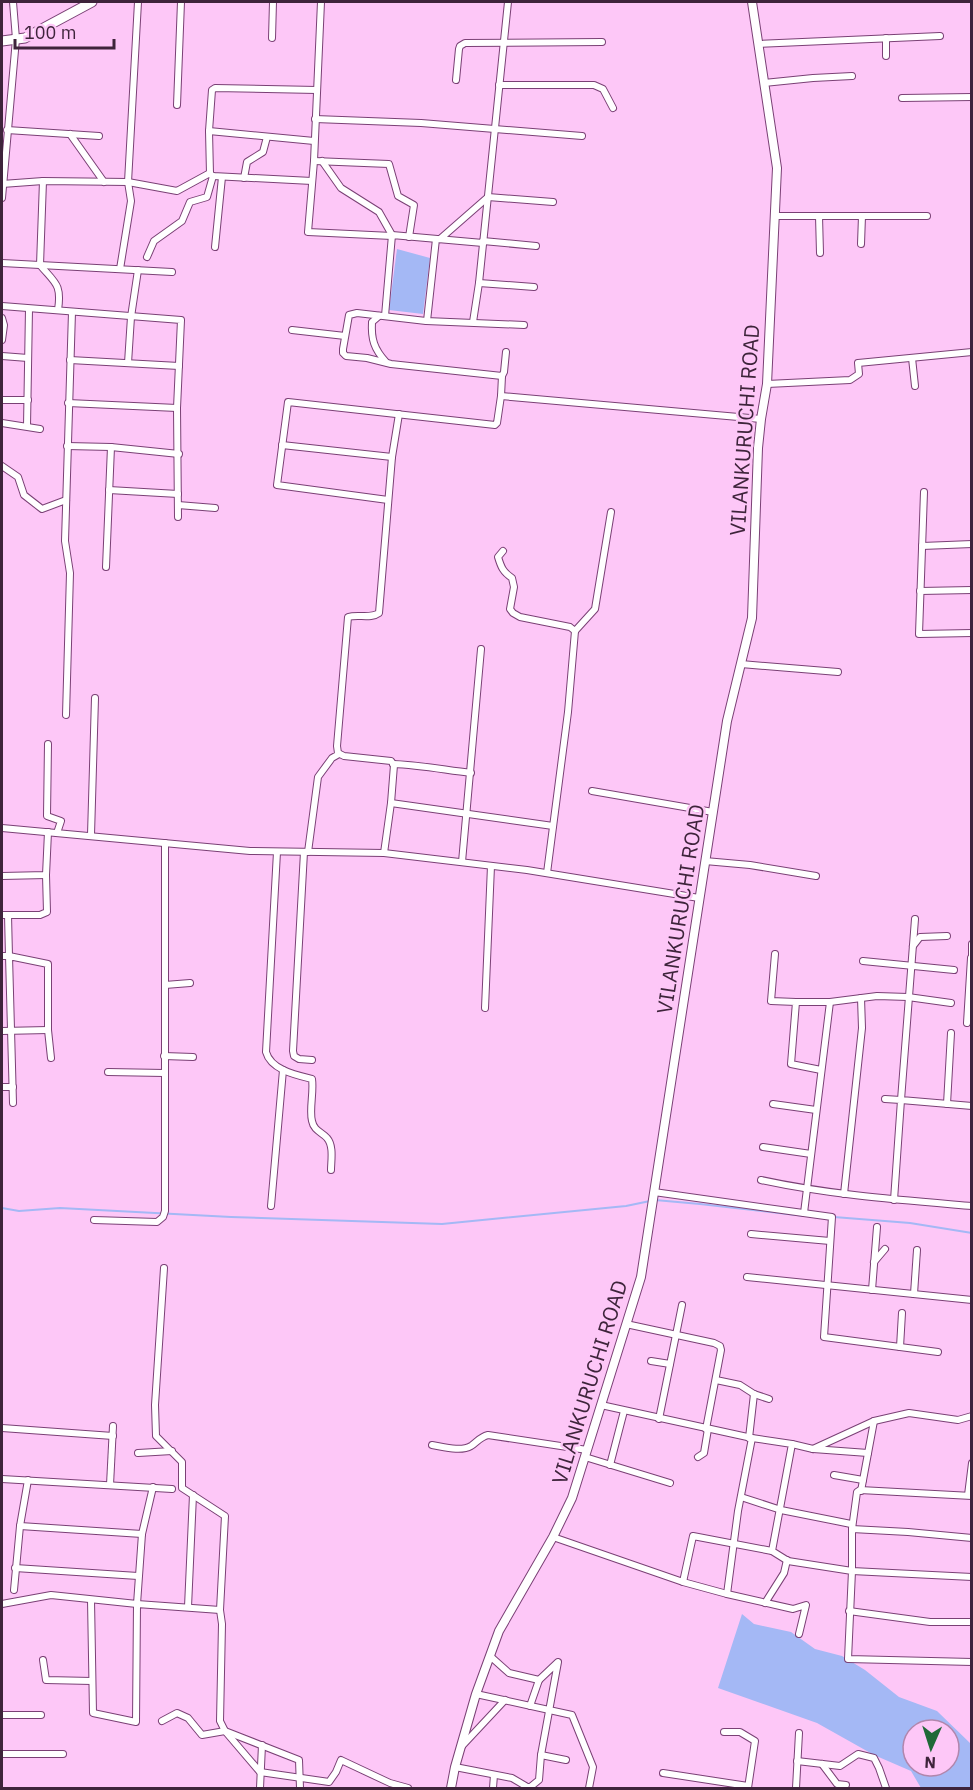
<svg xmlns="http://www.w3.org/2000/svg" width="973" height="1790" font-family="'IBM Plex Sans',sans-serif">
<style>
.water{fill:#a4b8f5;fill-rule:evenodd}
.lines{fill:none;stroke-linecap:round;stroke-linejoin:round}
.stream{stroke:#a4b8f5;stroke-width:2}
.minor-casing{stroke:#7a4075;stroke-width:8}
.tertiary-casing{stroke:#7a4075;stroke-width:10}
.secondary-casing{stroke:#7a4075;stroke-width:11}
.minor{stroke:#fff;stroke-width:6}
.tertiary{stroke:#fff;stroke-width:8}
.secondary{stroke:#fff;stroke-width:9}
.labels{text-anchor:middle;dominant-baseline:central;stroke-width:5;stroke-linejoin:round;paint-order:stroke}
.street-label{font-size:21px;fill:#3e243b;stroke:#fdc7f7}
</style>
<rect width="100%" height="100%" fill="#fdc7f7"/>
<g class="water">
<polygon points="397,249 430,258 423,314 389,310"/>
<path d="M 742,1614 L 754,1624 L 791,1632 L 815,1649 L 842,1656 L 865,1670 L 899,1697 L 937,1711 L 971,1744 L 971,1788 L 921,1788 L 911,1771 L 874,1755 L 817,1723 L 718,1688 ZM 913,1730 L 949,1730 L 949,1766 L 913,1766 Z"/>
</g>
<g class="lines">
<g class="stream">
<polyline points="655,1200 700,1204 805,1216"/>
<polyline points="2,1208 19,1211 60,1208 231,1217 442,1224 626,1206 650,1201"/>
<polyline points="834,1217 910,1223 972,1233"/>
</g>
<g class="minor-casing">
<g id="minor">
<polyline points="321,2 314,161 308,232 392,236"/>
<polyline points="272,38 273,2"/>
<polyline points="886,38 886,56"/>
<polyline points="758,44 940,36"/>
<polyline points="456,80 459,49 460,46 465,43 602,42"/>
<polyline points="764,83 813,78 852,76"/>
<polyline points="499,85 594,85 603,89 613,108"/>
<polyline points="902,98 972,97"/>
<polyline points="177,105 181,2"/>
<polyline points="315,119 421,123 582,136"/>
<polyline points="7,130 99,136"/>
<polyline points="209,131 314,141"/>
<polyline points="70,134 104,182"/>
<polyline points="314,161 389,164 398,196 414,205 409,237"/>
<polyline points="322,161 341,188 379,212 392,235"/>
<polyline points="244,178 247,162 263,152 267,137"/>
<path d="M 43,181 L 40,265 C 55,283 62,284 58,310"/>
<polyline points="312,181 213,176 210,174 209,131 212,90 215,88 317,90"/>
<polyline points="2,184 43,181 128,182 177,191 210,173"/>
<polyline points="2,198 16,39 13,2"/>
<polyline points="774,216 927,216"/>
<polyline points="819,216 820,253"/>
<polyline points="440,239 488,197 553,202"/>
<polyline points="483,241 536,246"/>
<polyline points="861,244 862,216"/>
<polyline points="215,247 222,177"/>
<polyline points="147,257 154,241 182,221 190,202 207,197 213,176"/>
<polyline points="2,263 172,272"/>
<polyline points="120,269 131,201 128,182 138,2"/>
<polyline points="479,283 534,287"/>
<polyline points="2,306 181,320 177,408 178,517"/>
<path d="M 379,316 L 372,322 C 371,339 374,349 386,362"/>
<polyline points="385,316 392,235 483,243"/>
<polyline points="2,318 4,325 2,340"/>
<polyline points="427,321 436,239"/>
<polyline points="473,322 479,283 508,2"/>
<polyline points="292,330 345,336"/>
<polyline points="2,356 28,358"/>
<polyline points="912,358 915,386"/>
<polyline points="70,360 179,366"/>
<polyline points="128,363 131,317 138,270"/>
<polyline points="502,376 391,364 367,358 346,356 343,353 343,349 349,315 357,313 426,321 524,325"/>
<polyline points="767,384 850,380 859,374 858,363 972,352"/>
<polyline points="501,396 761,419"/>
<polyline points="2,400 28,400"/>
<polyline points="68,403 177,408"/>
<polyline points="2,423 40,429"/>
<polyline points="27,426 29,309"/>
<polyline points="282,445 392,457"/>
<polyline points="67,446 111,447 179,454"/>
<polyline points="2,466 18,477 24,495 42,509 66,500"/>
<polyline points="109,490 178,494"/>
<polyline points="924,492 919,634 972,633"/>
<polyline points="388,500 277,485 288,402 495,425 497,423 501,396 502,376 504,372 506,352"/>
<polyline points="178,505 215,508"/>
<polyline points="922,546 972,544"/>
<path d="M 503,551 L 498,557 C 501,567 503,572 512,578 L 514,587 L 510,609 L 513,613 L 520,617 L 570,627 L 575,631 L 595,609 L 611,512"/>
<polyline points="106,567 111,447"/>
<polyline points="920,591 972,590"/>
<polyline points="741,664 838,672"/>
<polyline points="66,715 70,573 65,541 72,312"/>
<polyline points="48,744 47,816 61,821 57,833"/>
<path d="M 393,764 C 420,765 445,770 471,773"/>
<polyline points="592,791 713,812"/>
<polyline points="391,803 553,826"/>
<polyline points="2,828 250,851 384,853 527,870 699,898"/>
<polyline points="91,835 95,698"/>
<path d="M 277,852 L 266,1052 C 271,1070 296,1075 312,1079 C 314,1092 309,1110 312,1121 C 314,1131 322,1132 327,1138 C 334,1146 331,1161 331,1170"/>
<path d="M 384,853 L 391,803 L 394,765 L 391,761 L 344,756 L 338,753 L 337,746 L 348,617 C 358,614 371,619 379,613 L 392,457 L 399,414"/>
<polyline points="705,861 750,865 816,876"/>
<polyline points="462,862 481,649"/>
<polyline points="547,873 568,712 575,631"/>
<polyline points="2,876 46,875 48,832"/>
<polyline points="2,915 40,915 47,912 46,875"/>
<polyline points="915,919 901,1100 972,1106"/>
<polyline points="972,944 972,958"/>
<polyline points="913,946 920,937 947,936"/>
<polyline points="775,954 771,1001 796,1002 791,1064 821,1070"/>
<polyline points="2,956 9,956 8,915"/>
<polyline points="863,961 954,970"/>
<polyline points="165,985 190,983"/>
<polyline points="796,1002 830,1002 877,996 908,997 951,1003"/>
<polyline points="485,1008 491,866"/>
<polyline points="967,1023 971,958"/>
<polyline points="2,1031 48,1030"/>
<polyline points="164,1056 193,1057"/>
<polyline points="312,1060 299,1059 294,1056 293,1051 304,852 308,852 318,777 332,758 339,754 338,753"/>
<polyline points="108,1072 164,1073"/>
<polyline points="2,1087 13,1087"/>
<polyline points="885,1099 901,1100 894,1200"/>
<polyline points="13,1103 9,956 48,964 48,1030 51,1058"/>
<polyline points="773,1104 816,1110"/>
<polyline points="947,1104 951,1033"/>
<polyline points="763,1147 811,1154"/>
<path d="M 761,1180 C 830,1195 901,1200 972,1206"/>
<polyline points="654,1192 832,1217 824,1337 938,1352"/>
<polyline points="844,1194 862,1028 861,998"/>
<polyline points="271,1206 283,1070"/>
<polyline points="804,1213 830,1002"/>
<polyline points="94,1220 157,1222 163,1217 165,1211 165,843"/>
<polyline points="751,1234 830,1241"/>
<polyline points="874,1262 885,1249"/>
<polyline points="164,1268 155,1405 156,1436 182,1462 182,1488 225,1516 220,1610 222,1624 220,1721 225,1731 260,1772 329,1782 336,1772 341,1760 390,1783 408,1788"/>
<polyline points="747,1277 972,1300"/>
<polyline points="872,1290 877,1227"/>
<polyline points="914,1294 917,1250"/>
<polyline points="626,1324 714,1343 720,1346 721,1350 706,1429"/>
<polyline points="900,1347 902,1313"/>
<polyline points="651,1361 670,1364"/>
<polyline points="716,1380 740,1385 754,1394 769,1399"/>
<polyline points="601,1405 752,1438 792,1444 772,1551 788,1561 852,1571 848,1659 972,1662"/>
<polyline points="659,1419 682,1305"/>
<polyline points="2,1428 113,1436"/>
<polyline points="749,1438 754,1394"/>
<polyline points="792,1444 813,1449 868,1453"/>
<path d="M 432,1445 C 444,1447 461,1452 471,1446 C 477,1442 480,1437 488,1435 L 587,1450"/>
<polyline points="813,1449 874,1421 909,1413 958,1420 972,1416"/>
<polyline points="138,1453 172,1451"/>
<polyline points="585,1457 670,1483"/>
<polyline points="698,1457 704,1453 708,1429"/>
<polyline points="610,1465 624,1411"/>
<polyline points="834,1475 863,1480"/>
<polyline points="2,1479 172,1489"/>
<polyline points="110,1485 113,1426"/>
<polyline points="861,1491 874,1421"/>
<polyline points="968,1495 972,1463"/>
<polyline points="741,1497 781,1510 851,1524"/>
<polyline points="20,1526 142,1534"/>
<polyline points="852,1529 857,1492 860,1490 972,1496"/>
<polyline points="553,1537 683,1582 693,1536 772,1551"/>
<polyline points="972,1538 908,1532 852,1529 852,1571 972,1577"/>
<polyline points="15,1568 138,1576"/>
<polyline points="683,1582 727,1594 793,1609 806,1605 799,1634"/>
<polyline points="14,1590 20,1526 28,1480"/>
<polyline points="727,1594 738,1511 752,1438"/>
<polyline points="91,1600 93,1713 136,1722 137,1604 220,1610"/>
<polyline points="765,1603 784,1573 787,1560"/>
<polyline points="2,1604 51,1595 137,1604 142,1534 153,1487"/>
<polyline points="188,1607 193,1495"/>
<polyline points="849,1611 930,1622 972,1622"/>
<polyline points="490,1656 509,1673 539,1680"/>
<polyline points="43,1660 46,1680 92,1681"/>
<polyline points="476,1694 572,1715 593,1767 589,1788"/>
<polyline points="2,1715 41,1715"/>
<polyline points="162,1721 177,1713 188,1718 202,1735 225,1731 299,1760 300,1788"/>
<polyline points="724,1732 740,1732 755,1741 748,1788"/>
<polyline points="462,1746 505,1700"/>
<polyline points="2,1754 63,1754"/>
<polyline points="541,1755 566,1760"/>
<polyline points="797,1761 840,1766 858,1754 874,1758 879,1768 886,1788"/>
<polyline points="822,1764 837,1784 846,1785"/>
<polyline points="455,1767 512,1778 529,1788 539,1780 541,1755 558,1662 539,1680 530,1706"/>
<polyline points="663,1773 748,1786"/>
<polyline points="260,1788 262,1745"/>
<polyline points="493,1788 494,1775"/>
<polyline points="796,1788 799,1733"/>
</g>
</g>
<g class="tertiary-casing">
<polyline id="tertiary" points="451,1788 455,1767 476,1694 499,1631 553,1537 572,1498 641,1277 727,721 752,618 758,448 761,419 767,384 777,168 752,2"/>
</g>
<g class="secondary-casing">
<polyline id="secondary" points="2,41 25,38 92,2"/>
</g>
<use href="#minor" class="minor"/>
<use href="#tertiary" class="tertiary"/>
<use href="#secondary" class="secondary"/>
</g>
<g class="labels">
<g class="street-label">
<text transform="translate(744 430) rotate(-86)">VILANKURUCHI ROAD</text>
<text transform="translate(680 909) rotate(-81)">VILANKURUCHI ROAD</text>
<text transform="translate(589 1382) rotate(-73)">VILANKURUCHI ROAD</text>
</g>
</g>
<rect width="973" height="1790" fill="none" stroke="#3e243b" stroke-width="6"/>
<g transform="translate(931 1748) rotate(183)"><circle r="28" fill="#fdc7f7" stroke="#b186ac" stroke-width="1.5"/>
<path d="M0-4.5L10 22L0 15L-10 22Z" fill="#1f6937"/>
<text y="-9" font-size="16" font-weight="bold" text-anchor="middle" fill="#3e243b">N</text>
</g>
<path d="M15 39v9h99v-9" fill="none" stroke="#3e243b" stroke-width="3"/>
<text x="24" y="39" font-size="18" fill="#3e243b" stroke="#fdc7f7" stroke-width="4.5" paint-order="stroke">100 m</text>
</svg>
